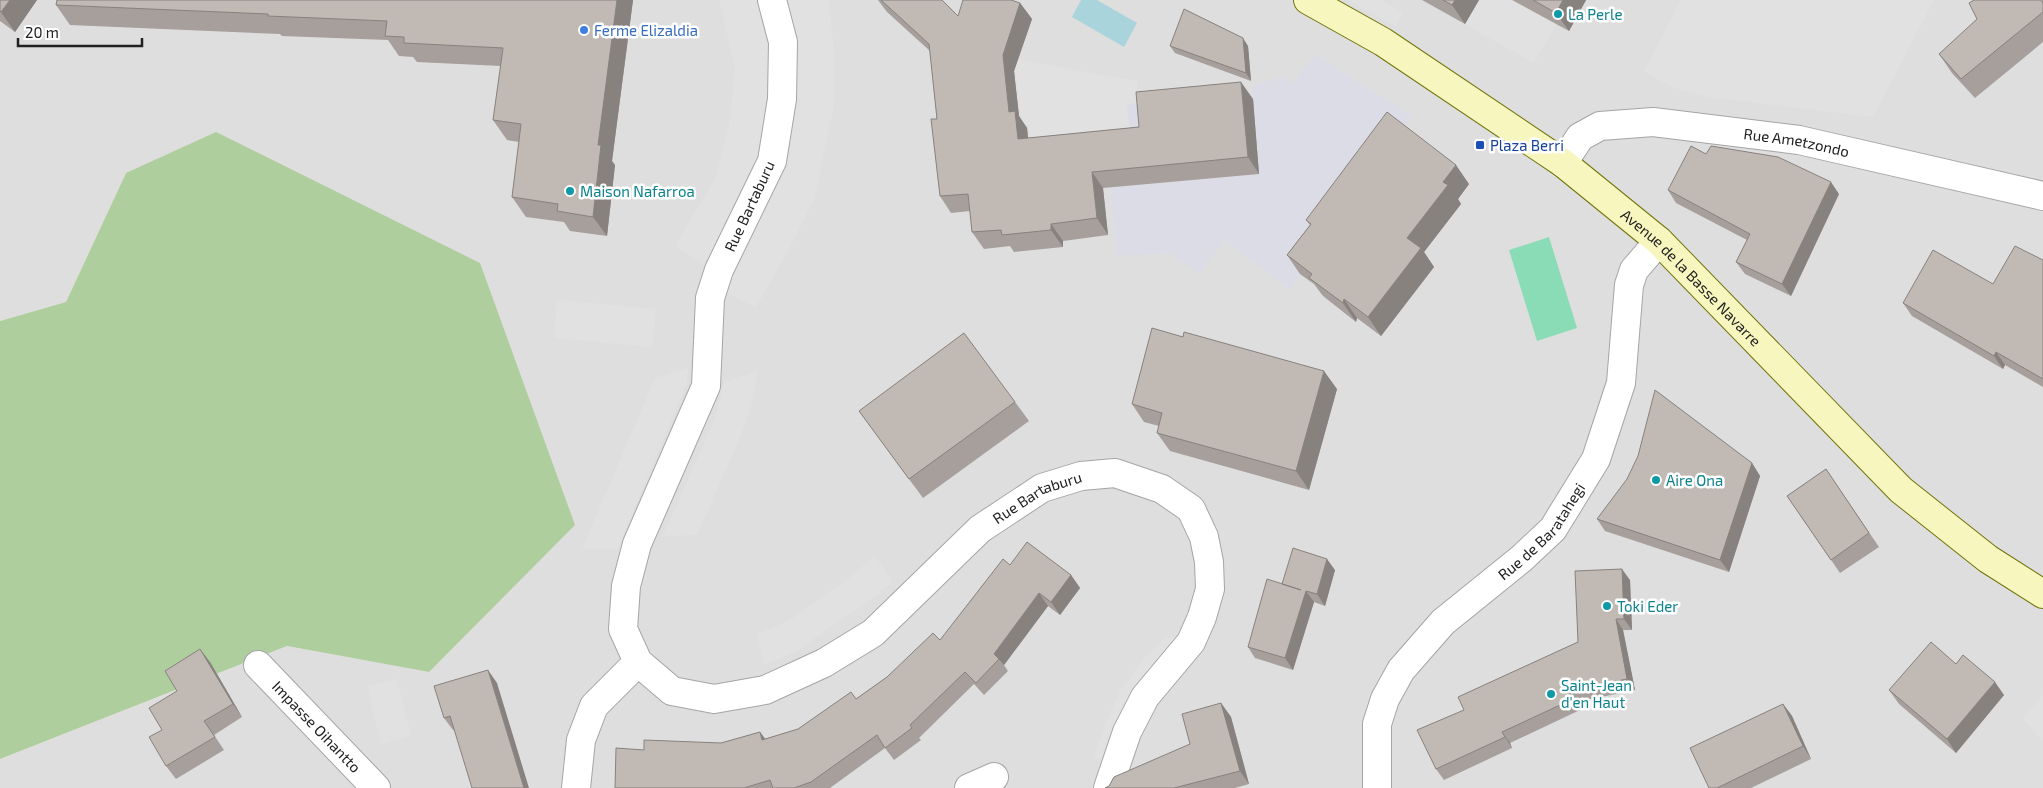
<svg xmlns="http://www.w3.org/2000/svg" width="2043" height="788" font-family="'Exo 2',sans-serif">
<style>
.residential{fill:#dfdede}
.forest{fill:#afce9e}
.pitch{fill:#8adcb7}
.parking{fill:#e1e1e1}
.plaza{fill:#dcdce6}
.water{fill:#aad4dc}
.lines{fill:none;stroke-linecap:round;stroke-linejoin:round}
.street-casing{stroke:#a5a5a5;stroke-width:30}
.secondary-casing{stroke:#71750a;stroke-width:30}
.street{stroke:#fff;stroke-width:28}
.secondary{stroke:#f7f6bf;stroke-width:28}
.wall{fill:#a69f9b}
.shaded-wall{fill:#87827e}
.building{fill:#c1b9b4;stroke:#87827e}
.culture-dot{fill:#0f9aa8;stroke:#fff;stroke-width:2}
.shop-dot{fill:#3f7fe0;stroke:#fff;stroke-width:2}
.transit-dot{fill:#1a4fb4;stroke:#fff;stroke-width:2}
.labels{text-anchor:middle;dominant-baseline:central;stroke-width:5;stroke-linejoin:round;paint-order:stroke}
.culture-label{font-size:15px;fill:#0d838f;stroke:#fff;text-anchor:start}
.shop-label{font-size:15px;fill:#366cbe;stroke:#fff;text-anchor:start}
.street-label{font-size:15px;fill:#212121;stroke:#fff}
.transit-label{font-size:15px;fill:#164399;stroke:#fff;text-anchor:start}
</style>
<rect width="100%" height="100%" fill="#f1ede8"/>
<polygon class="residential" points="0,0 2043,0 2043,788 0,788 0,759 287,646 429,672 126,173 66,302 0,321"/>
<polygon class="forest" points="216,132 480,263 575,525 429,672 287,646 0,759 0,321 66,302 126,173"/>
<polygon class="pitch" points="1549,237 1577,328 1537,341 1509,250"/>
<g class="parking">
<polygon points="719,0 827,0 829,4 834,52 834,105 815,197 790,247 756,307 729,294 700,261 675,246 715,179 729,126 735,68"/>
<polygon points="1347,0 1381,0 1403,12 1396,26"/>
<polygon points="1479,0 1512,0 1556,24 1534,63 1465,24"/>
<polygon points="1681,0 1934,0 1873,117 1712,98 1672,87 1644,71"/>
<polygon points="1014,59 1137,81 1138,104 1128,104 1131,145 1032,154 1029,125 1022,126"/>
<polygon points="557,300 656,309 652,347 554,338"/>
<polygon points="688,368 686,385 617,550 582,549 655,378"/>
<polygon points="758,371 752,403 739,440 697,535 663,536 716,415 724,382"/>
<polygon points="875,556 893,582 867,602 795,652 764,665 757,634 787,622 849,578"/>
<polygon points="1166,637 1180,637 1105,768 1094,756 1106,722 1120,691 1142,661"/>
<polygon points="397,679 411,736 381,744 367,686"/>
<polygon points="2043,695 2043,741 2023,719"/>
</g>
<polygon class="plaza" points="1315,55 1412,116 1290,290 1225,240 1199,274 1169,253 1117,256 1107,147 1131,145 1127,104 1138,104 1259,174 1252,85 1282,77 1293,83"/>
<polygon class="water" points="1081,0 1097,0 1137,23 1124,47 1072,17"/>
<g class="lines">
<g class="street-casing">
<g id="street">
<path id="s1" d="M 772,0 L 783,42 L 782,99 L 772,161 L 719,270 L 710,298 L 706,386 L 637,544 L 626,586 L 623,629 L 638,662 L 672,691 L 714,699 L 765,690 L 824,663 L 873,633 L 980,529 L 1042,488 L 1081,476 L 1115,473 L 1162,489 L 1191,509 L 1204,537 L 1209,562 L 1210,589 L 1202,617 L 1191,642 L 1145,697 L 1127,732 L 1108,788"/>
<path id="s2" d="M 1563,163 L 1580,137 L 1600,126 L 1653,122 L 1799,140 L 2043,196"/>
<path id="s3" d="M 258,665 L 376,788"/>
<polyline points="576,788 581,740 594,706 638,662"/>
<polyline points="969,788 994,777"/>
<path id="s4" d="M 1377,788 L 1377,724 L 1385,699 L 1401,670 L 1443,622 L 1521,559 L 1553,529 L 1596,459 L 1621,383 L 1629,285 L 1634,270 L 1659,241"/>
</g>
</g>
<g class="secondary-casing">
<g id="secondary">
<path id="s5" d="M 1308,0 L 1383,42 L 1563,163 L 1659,241 L 1901,490 L 1988,559 L 2043,594"/>
</g>
</g>
<use href="#street" class="street"/>
<use href="#secondary" class="secondary"/>
</g>
<g class="wall">
<polygon points="0,0 37,0 15,32 0,21"/>
<polygon points="57,0 633,0 612,161 615,165 607,236 570,231 564,222 526,217 512,197 519,142 507,140 493,120 501,66 417,62 413,57 399,56 388,40 282,36 280,34 70,25 56,5"/>
<polygon points="878,0 942,0 958,16 1020,3 1032,19 1014,71 1019,116 1027,128 1028,138 1139,127 1253,99 1259,174 1103,188 1108,235 1063,241 1063,247 1014,252 1010,246 984,249 972,232 970,211 951,213 940,196 937,119 930,51 887,12"/>
<polygon points="1422,0 1479,0 1465,24"/>
<polygon points="1512,0 1586,0 1569,31"/>
<polygon points="2043,0 2043,42 1975,98 1952,73 1939,54"/>
<polygon points="1170,46 1248,46 1251,81 1175,53"/>
<polygon points="1706,154 1839,194 1791,296 1745,274 1736,262 1747,240 1676,203 1668,190"/>
<polygon points="1469,184 1458,199 1461,204 1424,252 1434,267 1381,336 1357,318 1356,322 1323,296 1314,284 1300,274 1287,255 1310,225 1306,220"/>
<polygon points="2043,260 2043,387 2005,365 2003,369 1912,316 1903,303 1993,284"/>
<polygon points="1337,389 1309,490 1170,451 1157,433 1159,426 1144,422 1132,404"/>
<polygon points="1015,402 1029,421 923,498 859,411"/>
<polygon points="1752,463 1760,476 1729,572 1605,531 1597,519"/>
<polygon points="1826,469 1879,547 1840,573 1787,496"/>
<polygon points="1010,565 1071,575 1080,588 1060,615 1048,606 1004,665 1008,671 984,695 974,684 919,738 921,740 894,760 885,748 830,788 615,788 644,750 721,743 760,732 765,739 798,729 856,699 940,640"/>
<polygon points="1335,570 1325,606 1314,602 1293,670 1255,658 1248,647 1282,584"/>
<polygon points="1630,580 1632,630 1623,630 1635,690 1577,702 1580,710 1510,743 1512,748 1444,780 1436,769 1464,710 1578,642"/>
<polygon points="210,662 242,717 214,735 224,750 176,779 166,766 162,730 177,691"/>
<polygon points="1956,664 2004,695 1956,753 1899,704 1889,690"/>
<polygon points="497,683 455,730 453,730 444,718"/>
<polygon points="1221,703 1231,717 1249,784 1235,788 1105,788 1190,744"/>
<polygon points="1783,704 1792,716 1811,759 1751,788 1709,788"/>
</g>
<g class="shaded-wall">
<polygon points="10,0 37,0 15,32 1,12"/>
<polygon points="617,0 633,0 612,161 615,165 607,236 593,217 598,145"/>
<polygon points="1455,0 1479,0 1465,24 1452,5"/>
<polygon points="1563,0 1586,0 1569,31 1556,13"/>
<polygon points="1020,3 1032,19 1014,71 1019,116 1027,128 1030,156 1018,139 1009,112 1003,55"/>
<polygon points="1243,38 1248,46 1251,81 1246,73"/>
<polygon points="1241,82 1253,99 1259,174 1248,157"/>
<polygon points="1456,165 1469,184 1458,199 1461,204 1424,252 1434,267 1381,336 1368,317 1407,238 1443,182"/>
<polygon points="1092,172 1103,188 1108,235 1097,218"/>
<polygon points="1831,182 1839,194 1791,296 1782,284"/>
<polygon points="1051,224 1063,241 1063,247 1051,230"/>
<polygon points="1344,299 1357,318 1356,322 1343,303"/>
<polygon points="1996,352 2005,365 2003,369 1994,356"/>
<polygon points="1324,371 1337,389 1309,490 1296,471"/>
<polygon points="1752,463 1760,476 1729,572 1720,560"/>
<polygon points="1327,559 1335,570 1325,606 1317,594"/>
<polygon points="1622,569 1630,580 1632,630 1624,619"/>
<polygon points="1071,575 1080,588 1060,615 1051,602"/>
<polygon points="1306,591 1314,602 1293,670 1285,658"/>
<polygon points="1039,593 1048,606 1004,665 994,654"/>
<polygon points="1616,619 1623,630 1635,690 1627,679"/>
<polygon points="200,649 210,662 242,717 233,704"/>
<polygon points="488,670 497,683 529,788 524,788"/>
<polygon points="1995,682 2004,695 1956,753 1947,739"/>
<polygon points="1569,691 1577,702 1580,710 1573,699"/>
<polygon points="1221,703 1231,717 1249,784 1240,771"/>
<polygon points="1783,704 1792,716 1811,759 1803,746"/>
<polygon points="760,732 769,744 762,740"/>
<polygon points="1502,732 1510,743 1512,748 1505,737"/>
</g>
<g class="building">
<polygon points="0,0 10,0 1,12 0,11"/>
<polygon points="57,0 617,0 598,145 601,145 593,217 557,211 558,204 512,197 521,124 493,120 503,48 404,43 404,37 385,36 387,21 268,16 268,14 56,5"/>
<polygon points="881,0 942,0 958,16 963,0 1011,0 1020,3 1003,55 1009,112 1015,111 1018,139 1139,127 1136,92 1241,82 1248,157 1092,172 1097,218 1051,224 1051,230 1002,235 1001,230 972,232 968,194 940,196 931,119 937,119 929,44"/>
<polygon points="1443,0 1455,0 1452,5"/>
<polygon points="1533,0 1563,0 1556,13"/>
<polygon points="1974,0 2041,0 2043,3 2043,12 1961,79 1939,54 1977,19 1969,3"/>
<polygon points="1184,9 1243,38 1246,73 1170,46"/>
<polygon points="1387,112 1456,165 1443,182 1448,185 1407,238 1421,248 1368,317 1344,299 1343,303 1309,278 1312,274 1287,255 1311,224 1306,220"/>
<polygon points="1691,146 1706,154 1711,146 1778,157 1831,182 1782,284 1736,262 1750,234 1668,190"/>
<polygon points="2015,246 2043,260 2043,379 1996,352 1994,356 1903,303 1933,250 1993,284"/>
<polygon points="1152,328 1183,337 1184,332 1324,371 1296,471 1157,433 1162,413 1132,404"/>
<polygon points="964,333 1015,402 909,479 859,411"/>
<polygon points="1655,390 1752,463 1720,560 1597,519 1627,479 1638,456"/>
<polygon points="1826,469 1869,533 1831,560 1787,496"/>
<polygon points="1027,542 1071,575 1051,602 1039,593 994,654 999,659 976,683 965,672 910,725 912,728 885,748 877,735 811,782 794,788 773,788 770,780 744,788 615,788 616,748 644,750 644,740 721,743 760,732 762,740 798,729 851,692 856,699 887,677 933,633 940,640 1003,559 1010,565"/>
<polygon points="1293,548 1327,559 1317,594 1306,591 1285,658 1248,647 1267,579 1301,590 1282,584"/>
<polygon points="1622,569 1624,619 1616,619 1627,679 1569,691 1573,699 1502,732 1505,737 1436,769 1417,730 1464,710 1458,697 1578,642 1575,571"/>
<polygon points="1931,642 1956,664 1963,655 1995,682 1947,739 1889,690"/>
<polygon points="200,649 233,704 204,721 215,737 166,766 149,737 162,730 149,708 177,691 165,671"/>
<polygon points="488,670 524,788 472,788 450,716 444,718 434,686"/>
<polygon points="1221,703 1240,771 1174,788 1105,788 1109,786 1114,777 1190,744 1182,714"/>
<polygon points="1783,704 1803,746 1717,788 1709,788 1690,748"/>
</g>
<g class="culture-dot">
<circle cx="1558" cy="14" r="5"/>
<circle cx="570" cy="191" r="5"/>
<circle cx="1656" cy="480" r="5"/>
<circle cx="1607" cy="606" r="5"/>
<circle cx="1551" cy="694" r="5"/>
</g>
<circle class="shop-dot" cx="584" cy="30" r="5"/>
<rect class="transit-dot" x="1475" y="140" width="10" height="10" rx="2.5"/>
<g class="labels">
<g class="culture-label">
<text x="1568" y="14">La Perle</text>
<text x="580" y="191">Maison Nafarroa</text>
<text x="1666" y="480">Aire Ona</text>
<text x="1617" y="606">Toki Eder</text>
<text x="1561" y="685">Saint-Jean<tspan x="1561" dy="17">d'en Haut</tspan></text>
</g>
<g class="shop-label">
<text x="594" y="30">Ferme Elizaldia</text>
</g>
<g class="street-label">
<text stroke="none"><textPath href="#s2" startOffset="252">Rue Ametzondo</textPath></text>
<text transform="translate(749 206) rotate(-65)">Rue Bartaburu</text>
<text stroke="none"><textPath href="#s5" startOffset="475">Avenue de la Basse Navarre</textPath></text>
<text stroke="none"><textPath href="#s1" startOffset="1174">Rue Bartaburu</textPath></text>
<text stroke="none"><textPath href="#s4" startOffset="322">Rue de Baratahegi</textPath></text>
<text stroke="none"><textPath href="#s3" startOffset="85">Impasse Oihantto</textPath></text>
</g>
<g class="transit-label">
<text x="1490" y="145">Plaza Berri</text>
</g>
</g>
<path d="M18 38v8h124v-8" fill="none" stroke="#212121" stroke-width="2.5"/>
<text x="25" y="38" font-size="15" fill="#212121" stroke="#ffffff" stroke-width="4" paint-order="stroke">20 m</text>
</svg>
